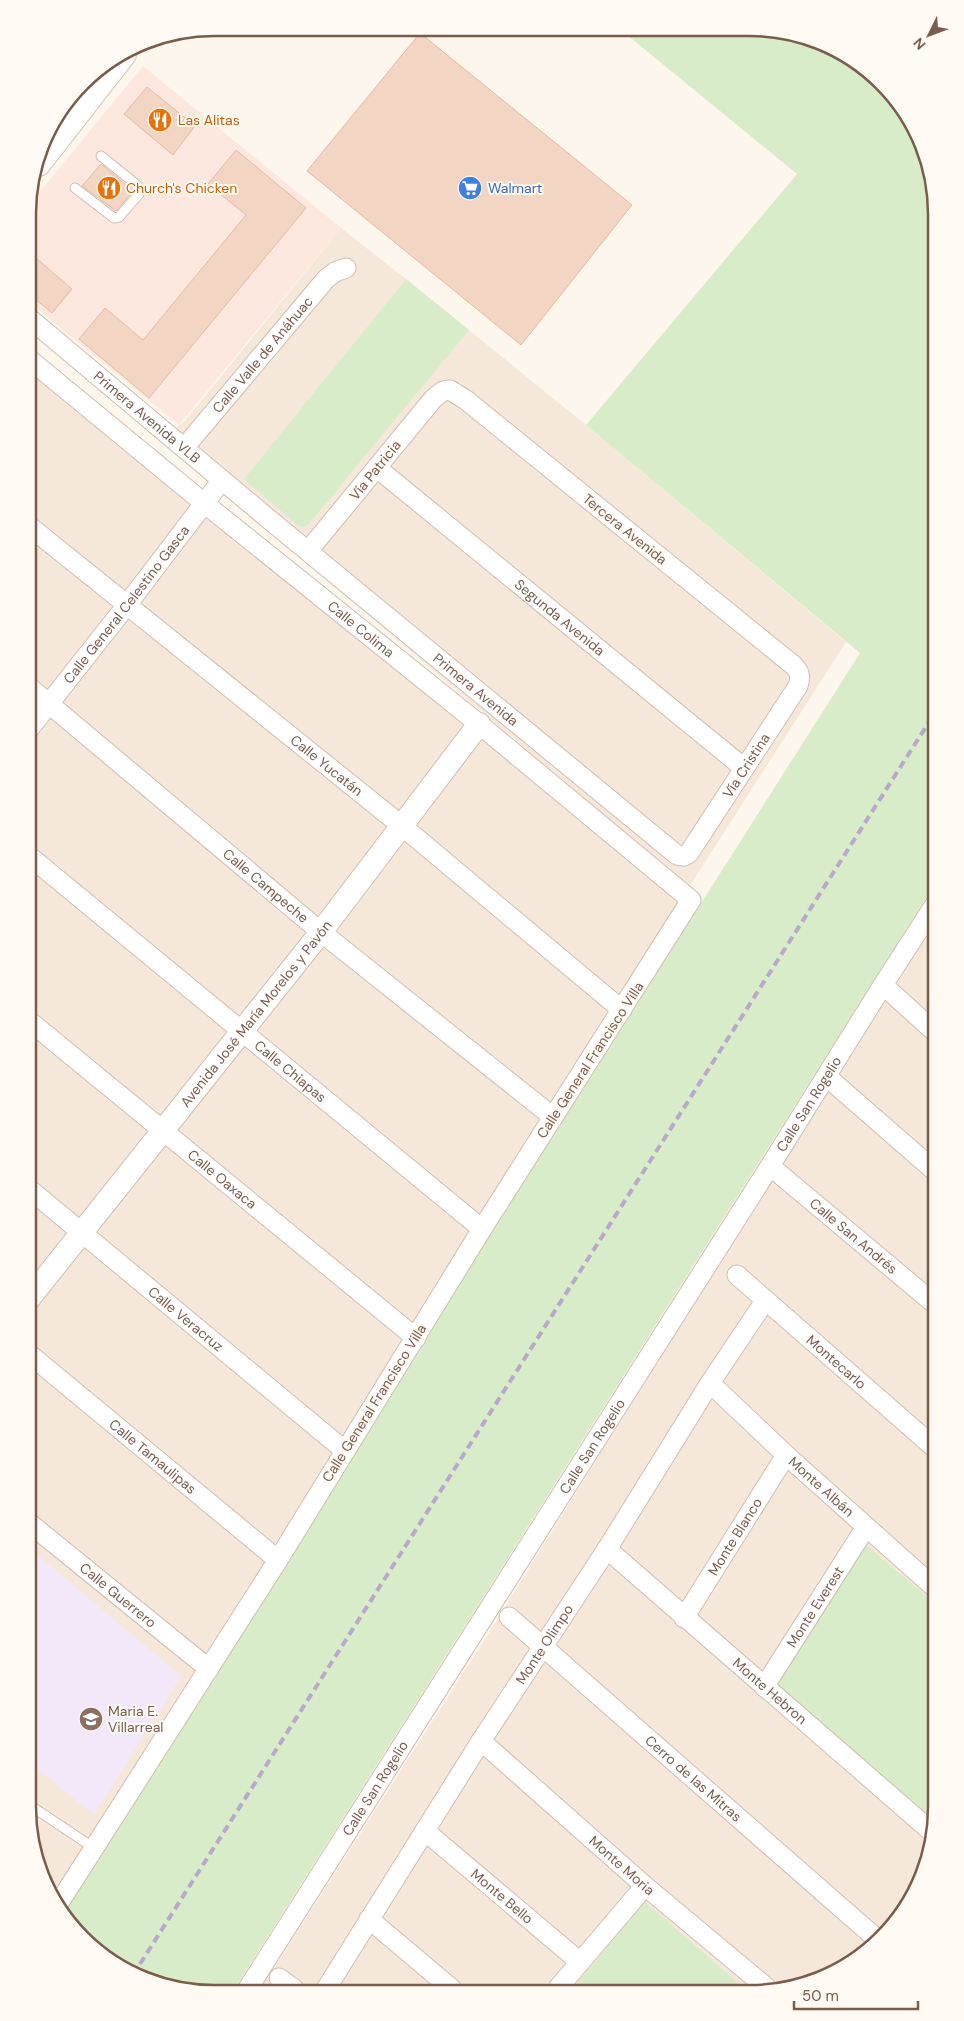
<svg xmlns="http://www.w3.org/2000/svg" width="964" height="2021" font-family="'DM Sans',sans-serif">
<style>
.residential{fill:#f5e8da}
.commercial{fill:#fde8e0}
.education{fill:#f3e8fa}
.green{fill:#d8ecc9}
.building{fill:#f3d5c3;stroke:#e6bba3}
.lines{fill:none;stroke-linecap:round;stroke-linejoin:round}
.service-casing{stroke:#d1beb0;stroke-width:11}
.minor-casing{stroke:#d1beb0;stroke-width:21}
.tertiary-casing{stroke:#d1beb0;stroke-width:24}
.secondary-casing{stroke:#d6c0b0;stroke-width:28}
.service{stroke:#fff;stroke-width:9}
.minor{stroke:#fff;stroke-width:19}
.tertiary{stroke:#fff;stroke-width:22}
.secondary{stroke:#fff;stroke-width:26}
.rail{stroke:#b9a8c9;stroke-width:4;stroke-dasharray:8 5;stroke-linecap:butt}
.labels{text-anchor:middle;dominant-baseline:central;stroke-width:4;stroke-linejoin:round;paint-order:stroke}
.food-label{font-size:14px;fill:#c56008;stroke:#fffaf3;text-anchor:start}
.shop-label{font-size:14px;fill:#366cbe;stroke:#fffaf3;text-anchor:start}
.street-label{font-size:14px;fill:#7a5c4d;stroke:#fffaf3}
.education-label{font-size:14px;fill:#785e54;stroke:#fffaf3;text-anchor:start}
.rim{fill:none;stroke:#7a5c4d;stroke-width:2.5}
</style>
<rect width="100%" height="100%" fill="#fdf6ec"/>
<g class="residential">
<polygon points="341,228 406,279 586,425 846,642 689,887 166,444 179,425 185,421"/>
<polygon points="29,368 681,903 55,1903 34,1855 28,1806"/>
<polygon points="936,912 936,1819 922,1878 890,1930 853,1962 798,1987 260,1990 487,1636"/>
</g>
<polygon class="commercial" points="143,66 341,228 179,425 29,302 29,205"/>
<polygon class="education" points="28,1547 181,1676 94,1815 28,1761"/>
<g class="green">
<polygon points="621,30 786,31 832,47 873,74 905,111 930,166 936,215 936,883 234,1990 178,1990 132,1974 91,1947 63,1915 510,1204 860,653 586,425 797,174"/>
<polygon points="406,279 469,330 308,525 304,527 298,526 244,479"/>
<polygon points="861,1541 936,1604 936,1792 924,1813 776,1683"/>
<polygon points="645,1902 743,1987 573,1988"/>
</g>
<g class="building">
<polygon points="420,33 632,205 521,345 307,171"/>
<polygon points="147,87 195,126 173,155 124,114"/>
<polygon points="236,150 306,208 149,398 79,339 105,308 143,340 246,215 208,184"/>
<polygon points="101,164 133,191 116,211 82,186"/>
<polygon points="29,252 72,289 52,313 29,294"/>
</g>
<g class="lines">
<g class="service-casing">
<g id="service">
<polyline points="75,188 114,218 119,217 139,194 140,191 137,185 101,156"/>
<polyline points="28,1804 94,1848"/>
</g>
</g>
<g class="minor-casing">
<g id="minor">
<path id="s1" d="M 29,318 L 265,516 L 677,855 L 684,856 L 689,853 L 798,686 C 801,676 800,672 793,665 L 466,400 L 450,390 L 443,391 L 434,398 L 308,551"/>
<path id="s2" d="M 29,359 L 204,503 L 479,724 L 691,900 L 482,1229 L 278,1560 L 57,1906"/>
<path id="s3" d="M 184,448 L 326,279 L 335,272 L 346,268"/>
<path id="s4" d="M 377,468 L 744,768"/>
<path id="s5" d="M 29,526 L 402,826 L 622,1010"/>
<path id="s6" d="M 29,687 L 321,932 L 553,1117"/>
<path id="s7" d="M 29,729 L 126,606 L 222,480"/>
<path id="s8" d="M 28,855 L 482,1229"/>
<polyline points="883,985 936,1033"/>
<path id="s9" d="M 28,1020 L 416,1338"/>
<polyline points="826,1076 936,1172"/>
<path id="s10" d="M 770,1166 L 936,1305"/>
<path id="s11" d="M 28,1188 L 344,1450"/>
<path id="s12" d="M 737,1275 L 936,1449"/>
<path id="s13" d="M 28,1353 L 278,1560"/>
<path id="s14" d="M 710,1383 L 786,1455 L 936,1589"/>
<path id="s15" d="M 28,1522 L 209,1669"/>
<path id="s16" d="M 607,1549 L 933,1833"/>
<path id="s17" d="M 509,1617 L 878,1940"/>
<path id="s18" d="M 684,1618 L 786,1455"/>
<path id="s19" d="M 764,1687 L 866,1527"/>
<path id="s20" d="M 481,1741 L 645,1886 L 766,1987"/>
<path id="s21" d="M 425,1831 L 580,1962"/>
<polyline points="369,1919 452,1989"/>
<polyline points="279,1978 294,1989"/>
<polyline points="558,1988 645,1886"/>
<path id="s22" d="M 326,1989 L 481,1741 L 607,1549 L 710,1383 L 765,1301"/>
<path id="s23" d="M 247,1990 L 770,1166 L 883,985 L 936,903"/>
</g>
</g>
<g class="tertiary-casing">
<g id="tertiary">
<path id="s24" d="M 28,1300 L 321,932 L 479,724"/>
</g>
</g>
<g class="secondary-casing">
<polyline id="secondary" points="38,163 123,54"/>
</g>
<use href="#service" class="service"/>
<use href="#minor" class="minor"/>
<use href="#tertiary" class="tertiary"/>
<use href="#secondary" class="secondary"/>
<polyline class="rail" points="133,1975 936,711"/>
</g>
<defs>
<g id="restaurant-disc" transform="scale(1.25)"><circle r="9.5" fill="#e8710a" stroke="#fffaf3"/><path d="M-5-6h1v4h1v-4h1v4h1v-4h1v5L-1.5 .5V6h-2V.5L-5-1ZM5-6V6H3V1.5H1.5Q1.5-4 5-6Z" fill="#fff"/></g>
<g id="supermarket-disc" transform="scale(1.25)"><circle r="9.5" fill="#3f7fe0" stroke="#fffaf3"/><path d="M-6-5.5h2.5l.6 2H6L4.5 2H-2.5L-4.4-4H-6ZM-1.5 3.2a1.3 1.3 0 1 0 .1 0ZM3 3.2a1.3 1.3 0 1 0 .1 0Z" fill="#fff"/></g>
<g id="school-disc" transform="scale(1.25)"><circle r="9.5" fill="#8d6e63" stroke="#fffaf3"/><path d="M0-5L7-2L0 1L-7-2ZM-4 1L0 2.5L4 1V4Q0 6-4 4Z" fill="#fff"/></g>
</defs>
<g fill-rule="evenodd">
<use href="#restaurant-disc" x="160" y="120"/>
<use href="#restaurant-disc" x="109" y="188"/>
<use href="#supermarket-disc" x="470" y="188"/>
<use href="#school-disc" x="91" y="1719"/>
</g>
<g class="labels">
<g class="food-label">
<text x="178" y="120">Las Alitas</text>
<text x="126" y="188">Church's Chicken</text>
</g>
<g class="shop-label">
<text x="488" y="188">Walmart</text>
</g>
<g class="street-label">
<text stroke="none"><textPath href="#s3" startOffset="122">Calle Valle de Anáhuac</textPath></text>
<text stroke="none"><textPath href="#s1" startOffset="154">Primera Avenida VLB</textPath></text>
<text transform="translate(375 470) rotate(-51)">Vía Patricia</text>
<text transform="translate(625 529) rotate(39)">Tercera Avenida</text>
<text stroke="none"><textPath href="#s7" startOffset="158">Calle General Celestino Gasca</textPath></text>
<text stroke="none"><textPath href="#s4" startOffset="236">Segunda Avenida</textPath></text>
<text stroke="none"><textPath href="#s2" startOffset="428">Calle Colima</textPath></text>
<text stroke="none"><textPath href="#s1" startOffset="581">Primera Avenida</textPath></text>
<text stroke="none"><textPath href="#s1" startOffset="959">Vía Cristina</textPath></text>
<text stroke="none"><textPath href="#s5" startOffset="382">Calle Yucatán</textPath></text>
<text stroke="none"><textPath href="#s6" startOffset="309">Calle Campeche</textPath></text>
<text stroke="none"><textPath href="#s24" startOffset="366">Avenida José María Morelos y Pavón</textPath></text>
<text transform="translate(590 1060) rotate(-57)">Calle General Francisco Villa</text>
<text stroke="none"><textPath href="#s8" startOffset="340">Calle Chiapas</textPath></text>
<text stroke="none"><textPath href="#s23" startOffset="1049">Calle San Rogelio</textPath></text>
<text stroke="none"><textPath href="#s9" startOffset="251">Calle Oaxaca</textPath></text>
<text stroke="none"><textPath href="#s10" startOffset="109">Calle San Andrés</textPath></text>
<text stroke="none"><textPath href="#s11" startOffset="205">Calle Veracruz</textPath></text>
<text stroke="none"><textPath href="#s12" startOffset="132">Montecarlo</textPath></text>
<text transform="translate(374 1403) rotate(-58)">Calle General Francisco Villa</text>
<text stroke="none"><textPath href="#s23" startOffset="644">Calle San Rogelio</textPath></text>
<text stroke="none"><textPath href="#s13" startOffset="162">Calle Tamaulipas</textPath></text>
<text stroke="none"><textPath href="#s14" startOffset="152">Monte Albán</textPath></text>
<text stroke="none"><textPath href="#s18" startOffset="96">Monte Blanco</textPath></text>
<text stroke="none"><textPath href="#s15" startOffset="116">Calle Guerrero</textPath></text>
<text stroke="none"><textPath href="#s19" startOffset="95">Monte Everest</textPath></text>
<text stroke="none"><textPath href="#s22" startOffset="408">Monte Olimpo</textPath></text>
<text stroke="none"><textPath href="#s16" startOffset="216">Monte Hebron</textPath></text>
<text stroke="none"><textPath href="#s17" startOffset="245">Cerro de las Mitras</textPath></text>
<text stroke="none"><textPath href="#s23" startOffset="239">Calle San Rogelio</textPath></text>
<text stroke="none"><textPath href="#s20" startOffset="188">Monte Moria</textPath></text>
<text stroke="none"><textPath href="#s21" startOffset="101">Monte Bello</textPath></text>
</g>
<g class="education-label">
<text x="108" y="1711">Maria E.<tspan x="108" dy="16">Villarreal</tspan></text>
</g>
</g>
<path d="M0 0H964V2021H0ZM214 36H750A178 178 0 0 1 928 214V1807A178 178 0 0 1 750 1985H214A178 178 0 0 1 36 1807V214A178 178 0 0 1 214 36Z" fill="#fffaf3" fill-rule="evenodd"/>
<path class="rim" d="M214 36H750A178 178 0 0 1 928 214V1807A178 178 0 0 1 750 1985H214A178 178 0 0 1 36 1807V214A178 178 0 0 1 214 36Z"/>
<g transform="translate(929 35) rotate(228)" stroke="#fffaf3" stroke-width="4" paint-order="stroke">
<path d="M0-4L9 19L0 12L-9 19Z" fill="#7a5c4d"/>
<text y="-8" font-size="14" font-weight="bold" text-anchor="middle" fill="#7a5c4d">N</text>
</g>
<path d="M794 2001v8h124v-8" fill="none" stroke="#7a5c4d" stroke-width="2.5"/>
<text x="802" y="2001" font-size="15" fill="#7a5c4d" stroke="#fffaf3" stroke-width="4" paint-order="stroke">50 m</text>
</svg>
